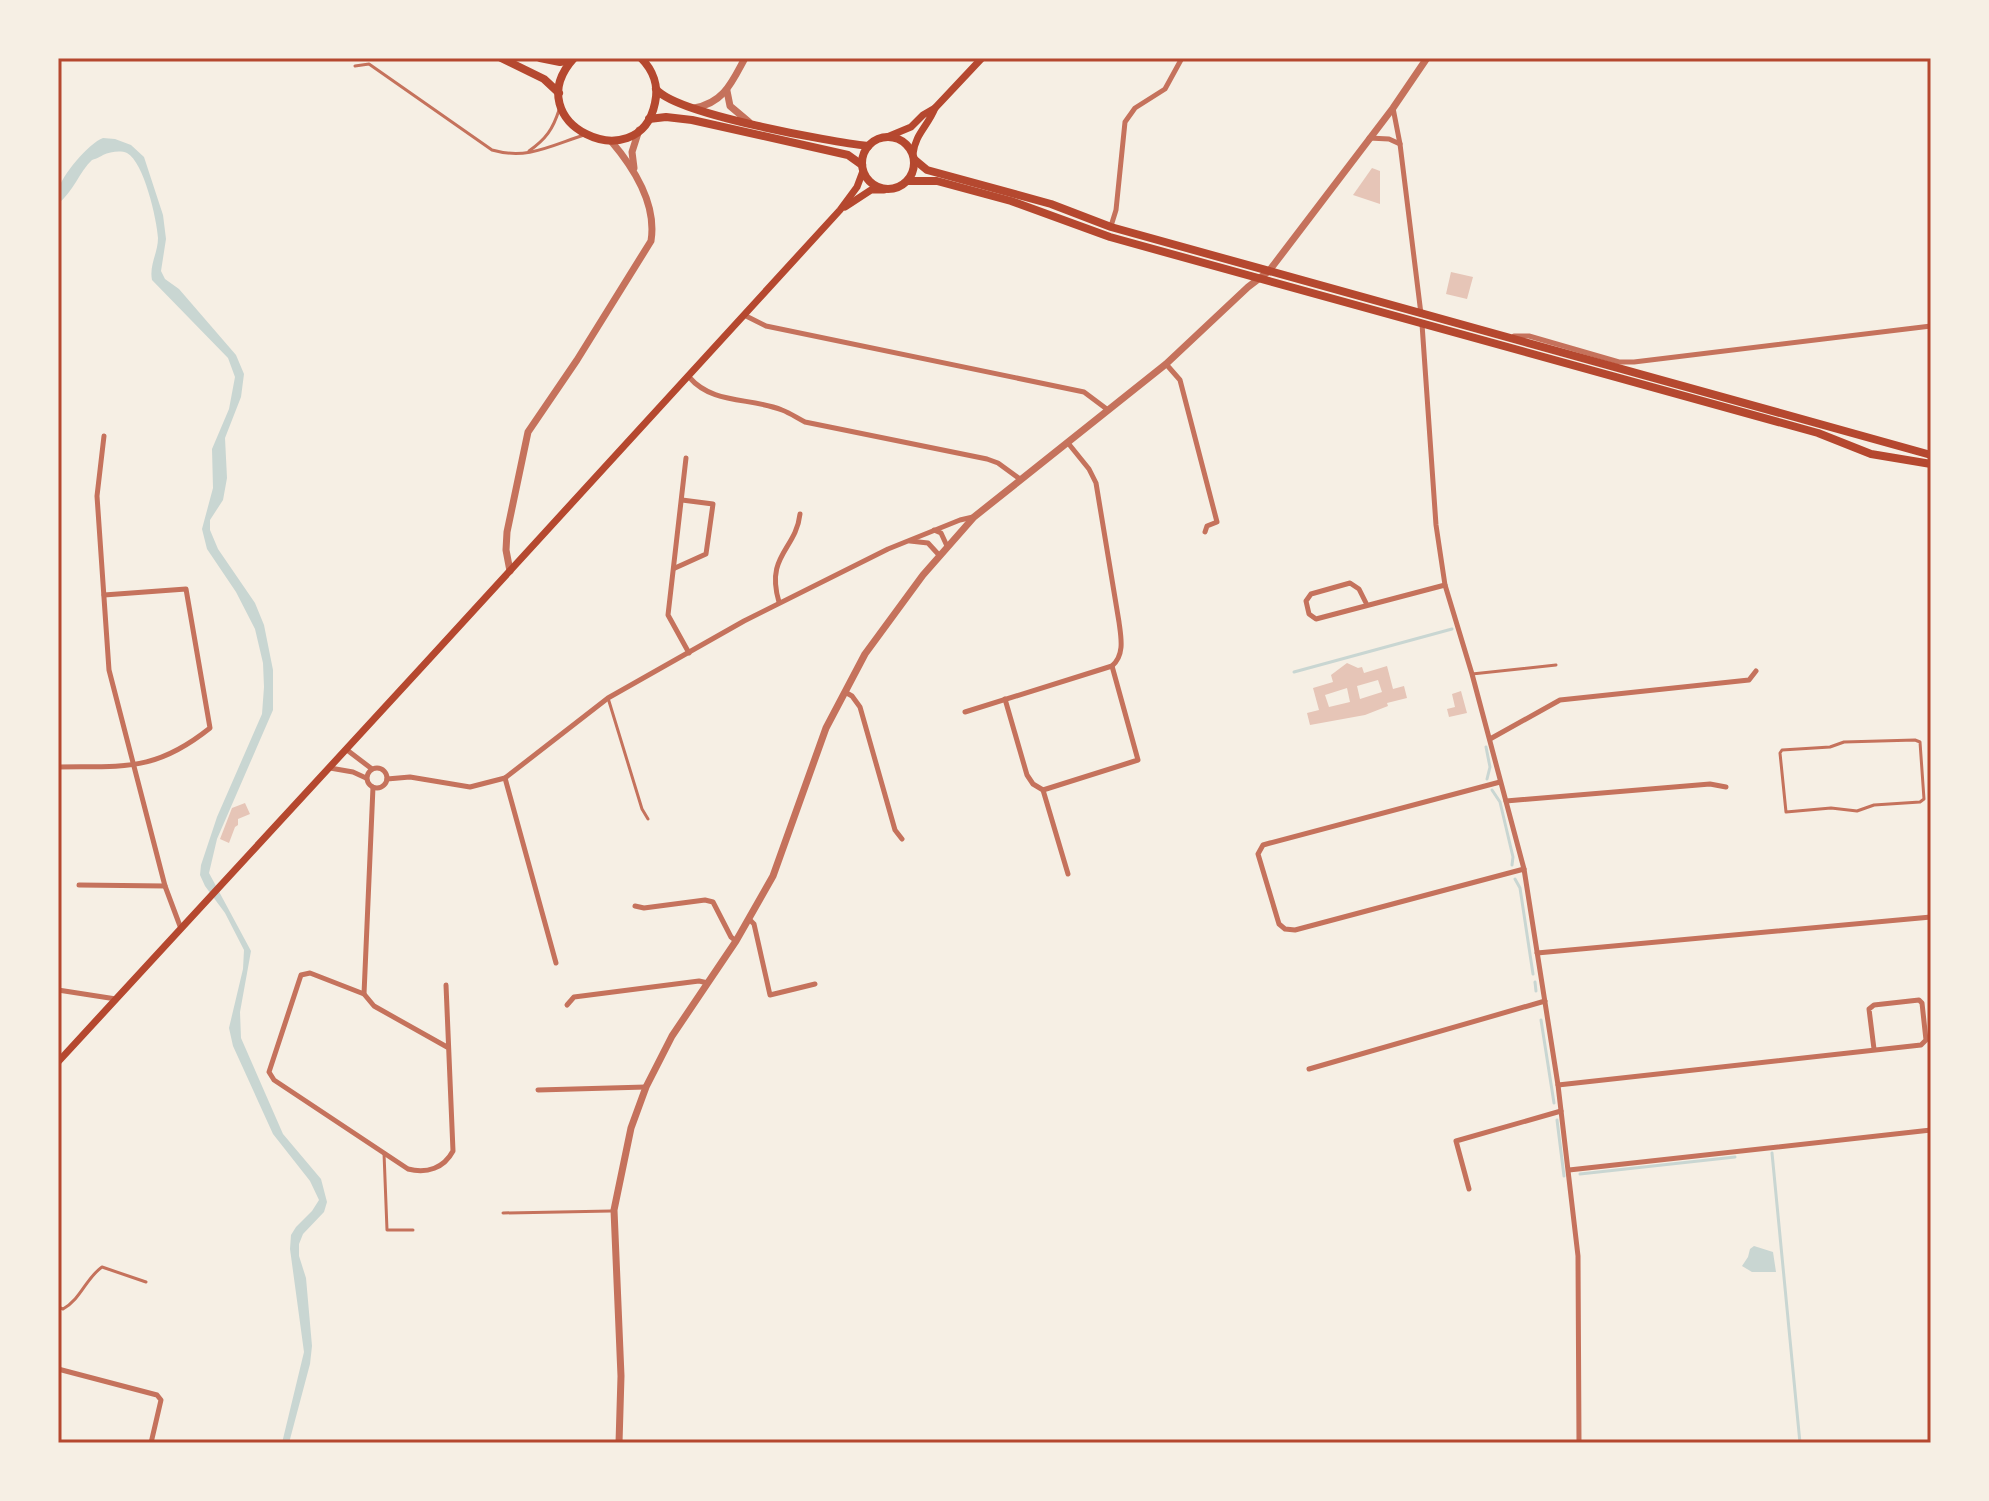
<svg xmlns="http://www.w3.org/2000/svg" width="1989" height="1501" font-family="Montserrat,sans-serif">
<style>
.water{fill:#c9d6d2}
.lines{fill:none;stroke-linecap:round;stroke-linejoin:round}
.stream{stroke:#c9d6d2;stroke-width:3}
.building{fill:#e6c5b7;fill-rule:evenodd}
.service{stroke:#c5725c;stroke-width:3}
.minor{stroke:#c5725c;stroke-width:5}
.tertiary{stroke:#c5725c;stroke-width:7}
.secondary{stroke:#b5482f;stroke-width:7}
.primary{stroke:#b5482f;stroke-width:8}
.neatline{fill:none;stroke:#b5482f;stroke-width:3}
</style>
<rect width="100%" height="100%" fill="#f6efe4"/>
<g class="water">
<path d="M 103,138 L 115,139 L 131,145 L 144,157 L 163,215 L 166,239 L 161,271 L 165,279 L 179,289 L 236,355 L 244,374 L 241,397 L 225,438 L 227,478 L 223,500 L 210,520 L 210,530 L 218,549 L 255,603 L 264,625 L 273,670 L 273,710 L 217,839 L 209,873 L 251,951 L 240,1012 L 241,1038 L 283,1134 L 321,1179 L 327,1202 L 324,1212 L 303,1234 L 299,1244 L 299,1256 L 306,1278 L 312,1346 L 310,1364 L 289,1443 L 282,1443 L 304,1352 L 290,1249 L 291,1235 L 296,1227 L 312,1211 L 319,1200 L 310,1181 L 273,1134 L 233,1046 L 229,1028 L 243,969 L 244,950 L 225,913 L 205,886 L 200,875 L 201,865 L 217,817 L 262,714 L 264,687 L 263,663 L 255,629 L 236,592 L 207,549 L 202,529 L 213,488 L 212,449 L 229,409 L 235,377 L 228,358 L 152,280 C 149,265 158,253 158,238 C 157,220 144,162 127,153 C 120,150 110,152 103,155 C 102,156 93,160 92,160 C 80,171 73,192 58,204 C 58,200 57,195 58,191 C 61,176 89,143 103,138 Z"/>
<polygon points="1754,1246 1773,1252 1776,1272 1752,1272 1742,1266 1748,1257 1750,1249"/>
</g>
<g class="lines">
<g class="stream">
<polyline points="1294,672 1452,629"/>
<polyline points="1486,747 1490,767 1487,779"/>
<polyline points="1492,790 1500,802 1513,857 1512,865"/>
<polyline points="1515,879 1520,888 1533,974"/>
<polyline points="1535,982 1536,991"/>
<polyline points="1541,1020 1554,1103"/>
<polyline points="1557,1120 1564,1176"/>
<polyline points="1772,1153 1800,1443"/>
<polyline points="1580,1174 1735,1157"/>
</g>
</g>
<g class="building">
<polygon points="1372,168 1380,171 1380,204 1353,195"/>
<polygon points="1451,272 1473,277 1467,299 1446,294"/>
<path d="M 1347,663 L 1358,668 L 1362,667 L 1364,673 L 1387,666 L 1393,689 L 1404,686 L 1407,698 L 1387,703 L 1388,706 L 1365,715 L 1310,725 L 1307,713 L 1319,710 L 1313,688 L 1333,682 L 1331,675 ZM 1378,680 L 1382,692 L 1360,699 L 1357,686 ZM 1347,688 L 1350,702 L 1329,707 L 1325,695 Z"/>
<polygon points="1461,691 1467,713 1449,717 1447,709 1455,707 1452,694"/>
<polygon points="245,803 250,814 238,819 238,825 235,827 229,843 220,839 232,808"/>
</g>
<g class="lines">
<g class="service">
<path d="M 355,66 L 369,64 L 492,150 C 527,160 550,146 584,135"/>
<path d="M 529,151 C 546,139 553,129 559,110"/>
<polyline points="1472,674 1556,665"/>
<polyline points="608,698 642,809 648,819"/>
<polygon points="1915,740 1920,742 1924,799 1920,802 1874,805 1857,811 1831,808 1786,812 1780,753 1782,750 1830,747 1844,742"/>
<polyline points="384,1153 387,1230 413,1230"/>
<polyline points="503,1213 611,1211"/>
<path d="M 58,1307 L 63,1309 C 81,1299 86,1278 102,1267 L 146,1282"/>
</g>
<g class="minor">
<polyline points="1393,108 1400,144 1421,314"/>
<polyline points="1369,138 1389,139 1400,144"/>
<polyline points="1111,226 1116,210 1125,122 1135,108 1165,89 1182,58"/>
<polyline points="744,315 766,326 1084,392 1108,410"/>
<polyline points="1422,324 1436,525 1445,585 1472,674 1524,869 1558,1085 1578,1256 1579,1443"/>
<polyline points="1514,336 1529,336 1619,362 1634,362 1931,326"/>
<polyline points="1166,364 1180,380 1217,522 1207,526 1205,532"/>
<path d="M 689,377 C 713,405 750,397 782,410 C 790,413 797,418 805,422 L 987,459 L 998,463 L 1020,479"/>
<polyline points="104,436 97,496 109,670 165,886 180,926"/>
<polyline points="686,458 668,615 689,653"/>
<polyline points="934,530 941,533 947,546"/>
<polyline points="910,541 928,543 939,555"/>
<polyline points="675,568 706,554 713,504 682,500"/>
<path d="M 779,602 C 765,555 796,550 800,514"/>
<polyline points="1367,605 1359,589 1350,583 1311,594 1306,601 1309,614 1316,619 1445,585"/>
<polyline points="845,692 852,696 860,707 895,830 902,839"/>
<polyline points="1005,699 1027,775 1033,784 1043,790 1068,874"/>
<path d="M 965,712 L 1112,666 C 1125,655 1121,637 1119,622 L 1096,483 L 1089,469 L 1068,443"/>
<polyline points="1490,739 1560,700 1749,680 1756,671"/>
<polyline points="347,750 372,769"/>
<path d="M 58,767 C 124,766 155,772 210,728 L 186,589 L 104,595"/>
<circle cx="377" cy="778" r="10"/>
<polyline points="330,768 353,772 366,778"/>
<polyline points="505,778 556,963"/>
<polyline points="387,779 410,777 470,787 505,778 608,698 744,621 888,549 960,520 973,517"/>
<polyline points="1500,782 1270,843 1263,845 1258,854 1279,924 1285,929 1295,930 1524,869"/>
<path d="M 373,787 L 364,994 L 310,973 L 301,975 L 269,1072 L 274,1080 L 408,1169 C 427,1174 444,1168 453,1151 L 446,985"/>
<polyline points="1043,790 1138,760 1112,666"/>
<polyline points="1506,801 1710,784 1726,787"/>
<polyline points="79,885 165,886"/>
<polyline points="635,906 644,908 705,900 713,902 731,937 736,941"/>
<polyline points="750,920 754,924 770,995 815,984"/>
<polyline points="1537,953 1931,917"/>
<polyline points="58,990 116,999"/>
<polyline points="364,994 374,1006 447,1047"/>
<polyline points="567,1005 574,997 699,981 708,983"/>
<polyline points="1309,1069 1545,1001"/>
<polyline points="1558,1085 1921,1045 1926,1040 1922,1003 1919,1000 1874,1005 1869,1009 1874,1049"/>
<polyline points="538,1090 646,1087"/>
<polyline points="1569,1170 1931,1130"/>
<polyline points="1469,1189 1456,1141 1561,1111"/>
<polyline points="58,1369 157,1395 161,1400 151,1443"/>
</g>
<g class="tertiary">
<polyline points="727,91 730,106 749,122"/>
<path d="M 694,108 C 724,103 732,82 745,58"/>
<polyline points="634,168 632,152 639,130"/>
<path d="M 510,571 L 506,550 L 507,532 L 528,432 L 577,360 L 651,241 C 657,204 634,168 611,141"/>
<polyline points="619,1443 621,1376 614,1210 631,1128 646,1087 672,1036 736,941 773,876 826,728 865,654 923,575 974,517 1166,364 1248,287 1269,271 1393,108 1427,58"/>
</g>
<g class="secondary">
<polyline points="887,137 911,127 923,115 935,108 982,58"/>
<path d="M 913,154 C 915,134 928,126 935,108"/>
<polyline points="845,207 871,190 884,190"/>
<path d="M 58,1062 C 319,778 581,496 840,210 L 857,187 L 863,171"/>
</g>
<g class="primary">
<polyline points="501,58 544,79 559,93"/>
<polyline points="540,58 560,62 571,60"/>
<path d="M 574,58 C 515,123 639,181 655,103 C 659,86 653,70 641,58"/>
<path d="M 656,89 C 675,114 832,142 868,146"/>
<polyline points="649,119 666,117 692,120 848,155 862,165"/>
<circle cx="888" cy="163" r="26"/>
<polyline points="915,160 927,170 1051,204 1111,227 1931,455"/>
<polyline points="908,181 937,181 1011,201 1110,237 1818,433 1871,454 1931,464"/>
</g>
</g>
<rect width="1989" height="1501" fill="none" stroke="#f6efe4" stroke-width="120"/>
<rect x="60" y="60" width="1869" height="1381" class="neatline"/>
</svg>
